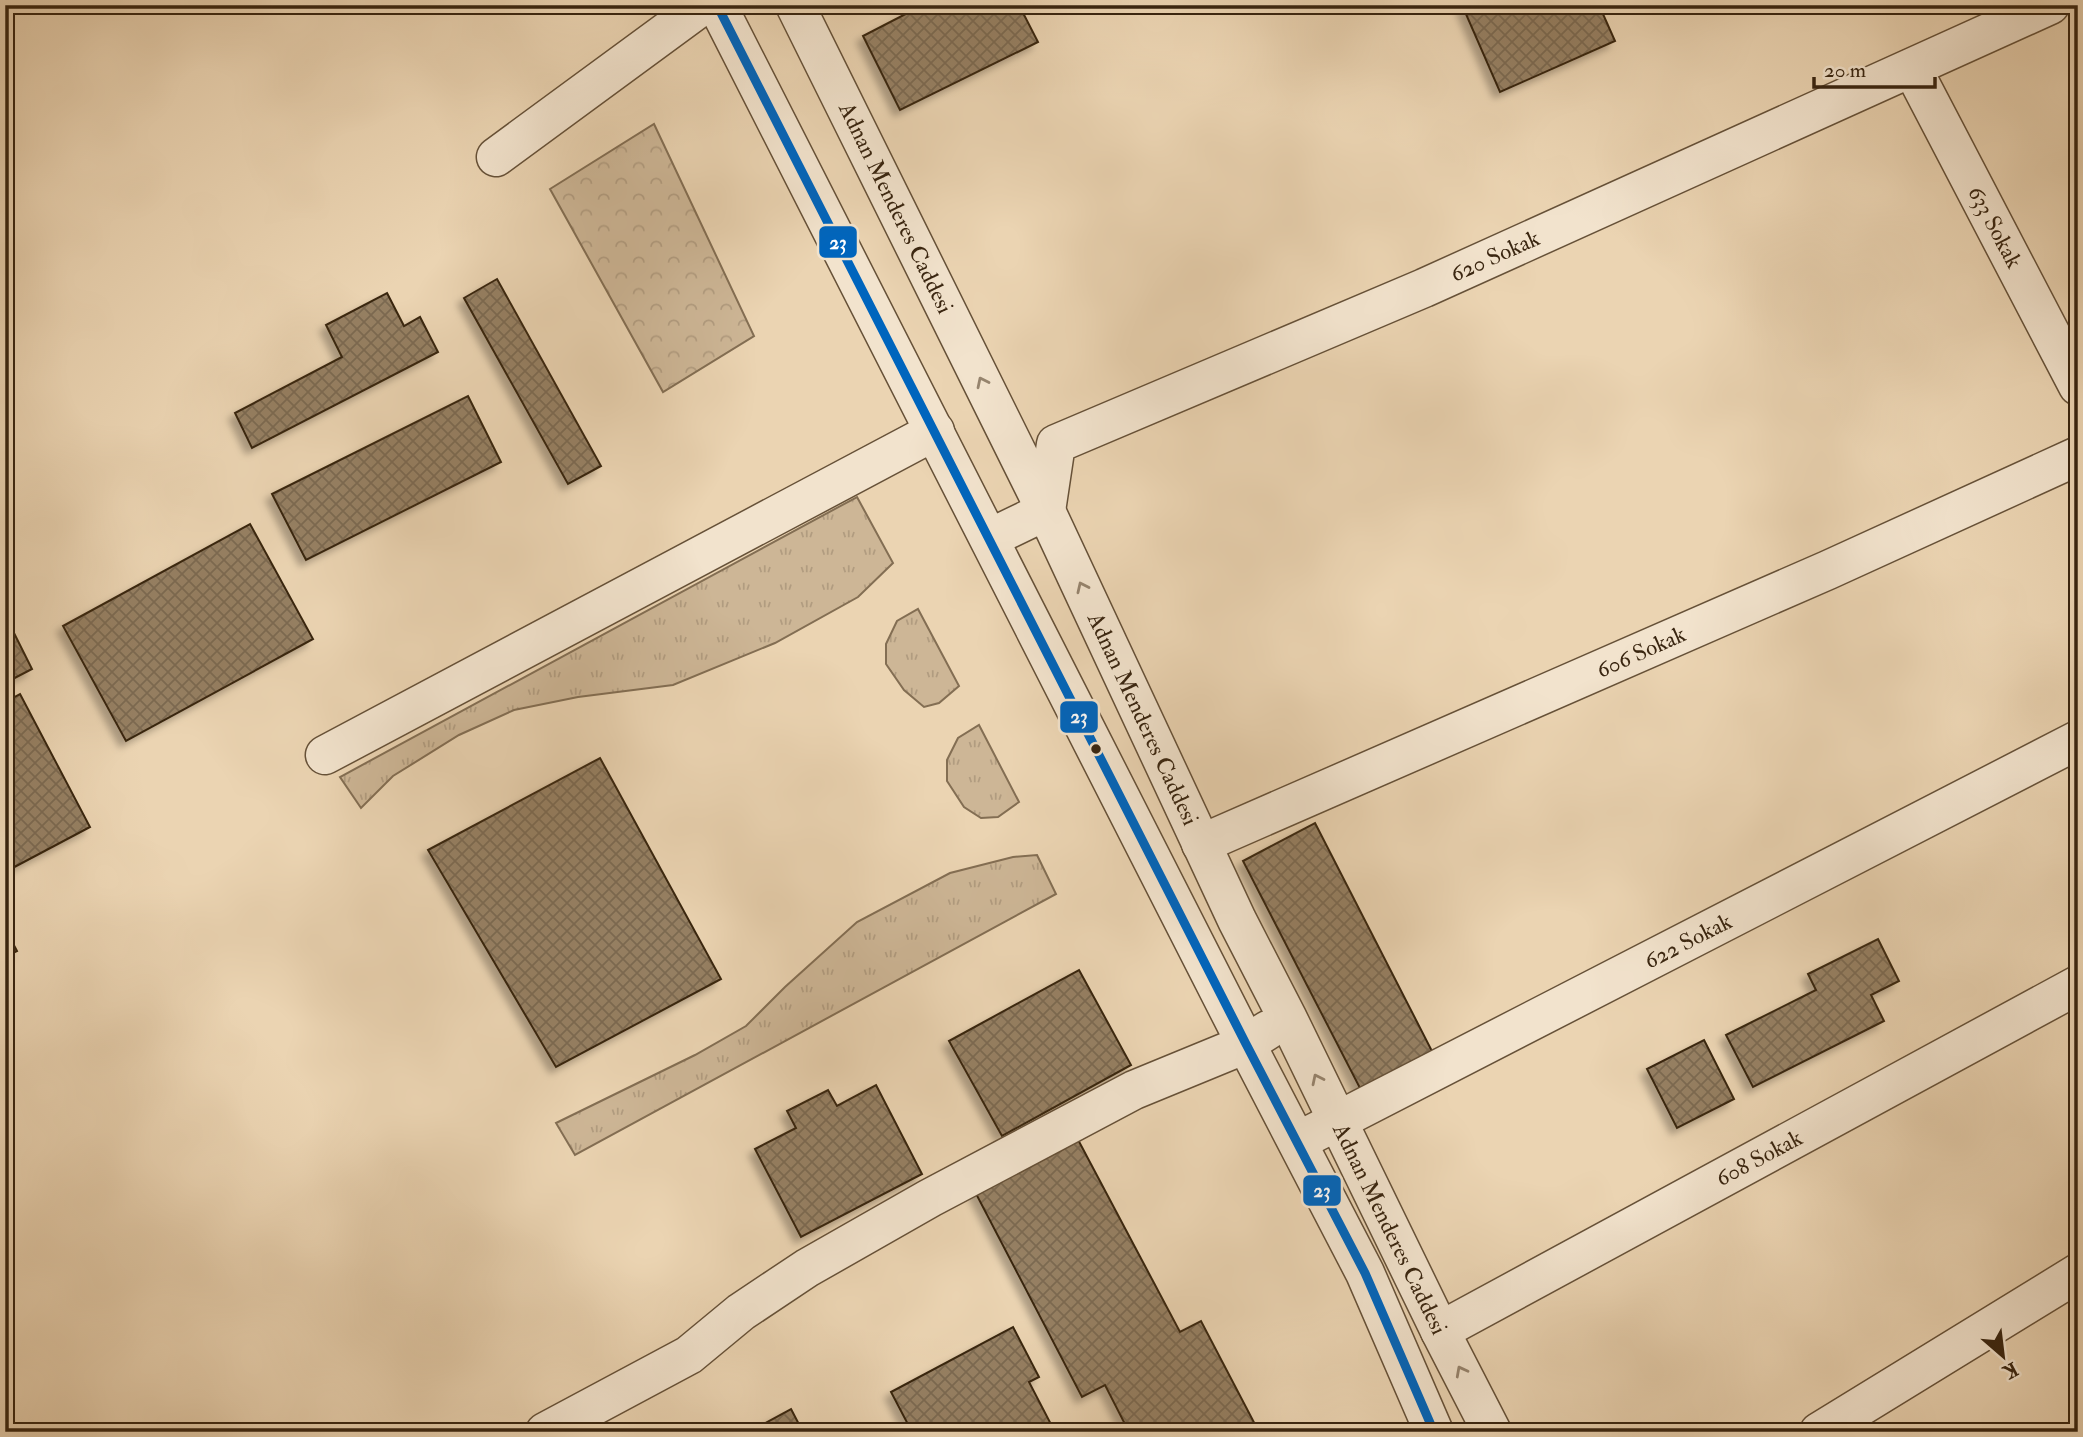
<svg xmlns="http://www.w3.org/2000/svg" width="2083" height="1437" font-family="'IM FELL Double Pica',serif">
<style>
.grass{fill:url(#grass-tufts);stroke:#836e53;stroke-width:2}
.forest{fill:url(#forest-crowns);stroke:#836e53;stroke-width:2}
.building{fill:url(#building-cross-hatch);stroke:#392510;stroke-width:2;filter:url(#shadow)}
.lines{fill:none;stroke-linecap:round;stroke-linejoin:round}
.minor-casing{stroke:#665138;stroke-width:41}
.minor{stroke:#f2e3cd;stroke-width:38}
.bus-1-casing{stroke:#f2e3cd;stroke-width:14}
.bus-1{stroke:#0065bd;stroke-width:9}
.oneway{stroke:#96846e}
.bus-dot{fill:#392510;stroke:#f2e3cd;stroke-width:2.5}
.labels{text-anchor:middle;dominant-baseline:central;stroke-width:6;stroke-linejoin:round;paint-order:stroke}
.street-label{font-size:23px;fill:#392510;stroke:#f2e3cd}
.line-badge{stroke:#f2e3cd;stroke-width:2.5}
.badge-label{font-size:19px;text-anchor:middle;font-weight:bold;fill:#fff}
</style>
<defs>
<pattern id="grass-tufts" width="24" height="20" patternUnits="userSpaceOnUse" patternTransform="scale(1.75)"><rect width="24" height="20" fill="#cdb696"/><path d="M3 7l-1-3M5 7V3M7 7l1-3M15 17l-1-3M17 17v-4M19 17l1-3" fill="none" stroke="#b19c80"/></pattern>
<pattern id="forest-crowns" width="20" height="18" patternUnits="userSpaceOnUse" patternTransform="scale(1.75)"><rect width="20" height="18" fill="#cdb696"/><path d="M2 6a3 3 0 1 1 6 0M12 15a3 3 0 1 1 6 0" fill="none" stroke="#b19c80"/></pattern>
<pattern id="building-cross-hatch" width="8" height="8" patternUnits="userSpaceOnUse" patternTransform="scale(1.75)"><rect width="8" height="8" fill="#968064"/><path d="M0 0l8 8M0 8l8-8" fill="none" stroke="#7b6951"/></pattern>
<filter id="shadow"><feDropShadow dx="-6" dy="6" stdDeviation="3.5" flood-color="#0004"/></filter>
</defs>
<rect width="100%" height="100%" fill="#ebd4b2"/>
<filter id="stains"><feTurbulence type="fractalNoise" baseFrequency=".00286" numOctaves="4"/><feColorMatrix values="0 0 0 0 .2 0 0 0 0 .09 0 0 0 0 .02 0 0 0 .5 -.17"/></filter>
<radialGradient id="worn" r=".72"><stop offset=".6" stop-color="#630" stop-opacity="0"/><stop offset="1" stop-color="#630" stop-opacity=".3"/></radialGradient>
<g class="grass">
<polygon points="857,497 893,563 858,597 775,643 673,685 578,697 514,710 459,735 393,776 361,808 340,777"/>
<polygon points="918,609 959,686 939,703 924,707 904,690 886,664 886,644 897,621"/>
<polygon points="979,725 1019,802 998,817 981,818 964,807 947,781 947,760 958,738"/>
<polygon points="1037,855 1056,894 575,1155 556,1123 695,1055 746,1026 785,987 857,922 950,873 1013,857"/>
</g>
<polygon class="forest" points="654,124 754,336 663,392 550,189"/>
<g class="building">
<polygon points="923,5 1019,5 1038,42 900,110 863,36"/>
<polygon points="1462,5 1599,5 1615,41 1500,92"/>
<polygon points="497,279 601,466 568,484 464,298"/>
<polygon points="387,293 404,326 420,317 438,352 252,448 235,413 342,357 326,325"/>
<polygon points="468,396 501,462 306,560 272,494"/>
<polygon points="250,524 313,639 126,741 63,626"/>
<polygon points="5,615 32,669 5,683"/>
<polygon points="20,694 90,827 5,872 5,702"/>
<polygon points="600,758 721,979 556,1067 428,850"/>
<polygon points="1315,823 1435,1057 1363,1094 1243,861"/>
<polygon points="5,928 17,951 5,957"/>
<polygon points="1878,939 1899,981 1871,995 1884,1021 1753,1087 1726,1035 1816,990 1808,974"/>
<polygon points="1079,970 1131,1065 1002,1136 949,1041"/>
<polygon points="1704,1040 1734,1099 1677,1128 1647,1069"/>
<polygon points="876,1085 922,1174 801,1237 755,1149 796,1128 787,1111 828,1090 837,1106"/>
<polygon points="1075,1134 1180,1332 1201,1321 1259,1432 1129,1432 1105,1385 1082,1397 973,1188"/>
<polygon points="1013,1327 1039,1377 1029,1382 1055,1432 912,1432 891,1392"/>
<polygon points="791,1409 803,1432 749,1432"/>
</g>
<g class="lines">
<g class="minor-casing">
<g id="minor">
<polyline points="717,5 1246,1044 1365,1273 1434,1432"/>
<polyline points="795,5 1046,511 1237,920 1288,1019 1440,1331 1492,1432"/>
<polyline points="1912,68 2078,386"/>
<polyline points="496,157 703,5"/>
<polyline points="990,538 1046,511 1056,444 1424,288 2050,5"/>
<polyline points="325,755 935,431"/>
<polyline points="1201,844 1828,570 2078,456"/>
<polyline points="1314,1133 2078,740"/>
<polyline points="1440,1331 2078,985"/>
<polyline points="545,1432 689,1355 741,1312 807,1268 930,1198 1134,1090 1246,1044 1268,1030"/>
<polyline points="1819,1432 2078,1273"/>
</g>
</g>
<use href="#minor" class="minor"/>
<g class="bus-1-casing">
<polyline id="bus-1" points="717,5 1246,1044 1365,1273 1434,1432"/>
</g>
<use href="#bus-1" class="bus-1"/>
</g>
<defs><path id="oneway-chevron" d="M-2-3.5L2.5 0L-2 3.5" fill="none" stroke-width="1.6" stroke-linecap="round" stroke-linejoin="round" transform="scale(1.75)"/></defs>
<g class="oneway">
<use href="#oneway-chevron" transform="translate(982 382) rotate(-116)"/>
<use href="#oneway-chevron" transform="translate(1082 587) rotate(-115)"/>
<use href="#oneway-chevron" transform="translate(1317 1079) rotate(-116)"/>
<use href="#oneway-chevron" transform="translate(1461 1371) rotate(-118)"/>
</g>
<circle class="bus-dot" cx="1096" cy="749" r="6"/>
<g class="labels">
<g class="street-label">
<text transform="translate(896 208) rotate(64)">Adnan Menderes Caddesi</text>
<text transform="translate(1995 227) rotate(62)">633 Sokak</text>
<text transform="translate(1495 256) rotate(-24)">620 Sokak</text>
<text transform="translate(1641 652) rotate(-24)">606 Sokak</text>
<text transform="translate(1143 719) rotate(65)">Adnan Menderes Caddesi</text>
<text transform="translate(1688 941) rotate(-27)">622 Sokak</text>
<text transform="translate(1759 1158) rotate(-28)">608 Sokak</text>
<text transform="translate(1390 1229) rotate(64)">Adnan Menderes Caddesi</text>
</g>
</g>
<g class="line-badge">
<rect x="818" y="225" width="40" height="34" rx="7" fill="#0065bd"/>
<rect x="1059" y="700" width="40" height="34" rx="7" fill="#0065bd"/>
<rect x="1302" y="1174" width="40" height="33" rx="7" fill="#0065bd"/>
</g>
<g class="badge-label">
<text x="838" y="249">23</text>
<text x="1079" y="723">23</text>
<text x="1322" y="1197">23</text>
</g>
<rect width="2083" height="1437" fill="none" stroke="#ebd4b2" stroke-width="28"/>
<rect x="7" y="7" width="2069" height="1423" fill="none" stroke="#392510" stroke-width="3.5"/>
<rect x="14" y="14" width="2055" height="1409" fill="none" stroke="#392510" stroke-width="2"/>
<g transform="translate(2003 1356) rotate(152)" stroke="#f2e3cd" stroke-width="5" paint-order="stroke">
<path d="M0-5L12 26L0 18L-12 26Z" fill="#392510"/>
<text y="-10" font-size="19" font-weight="bold" text-anchor="middle" fill="#392510">K</text>
</g>
<path d="M1814 77v10h121v-10" fill="none" stroke="#392510" stroke-width="3.5"/>
<text x="1824" y="77" font-size="21" fill="#392510" stroke="#f2e3cd" stroke-width="5" paint-order="stroke">20 m</text>
<rect width="100%" height="100%" filter="url(#stains)"/>
<rect width="100%" height="100%" fill="url(#worn)"/>
</svg>
